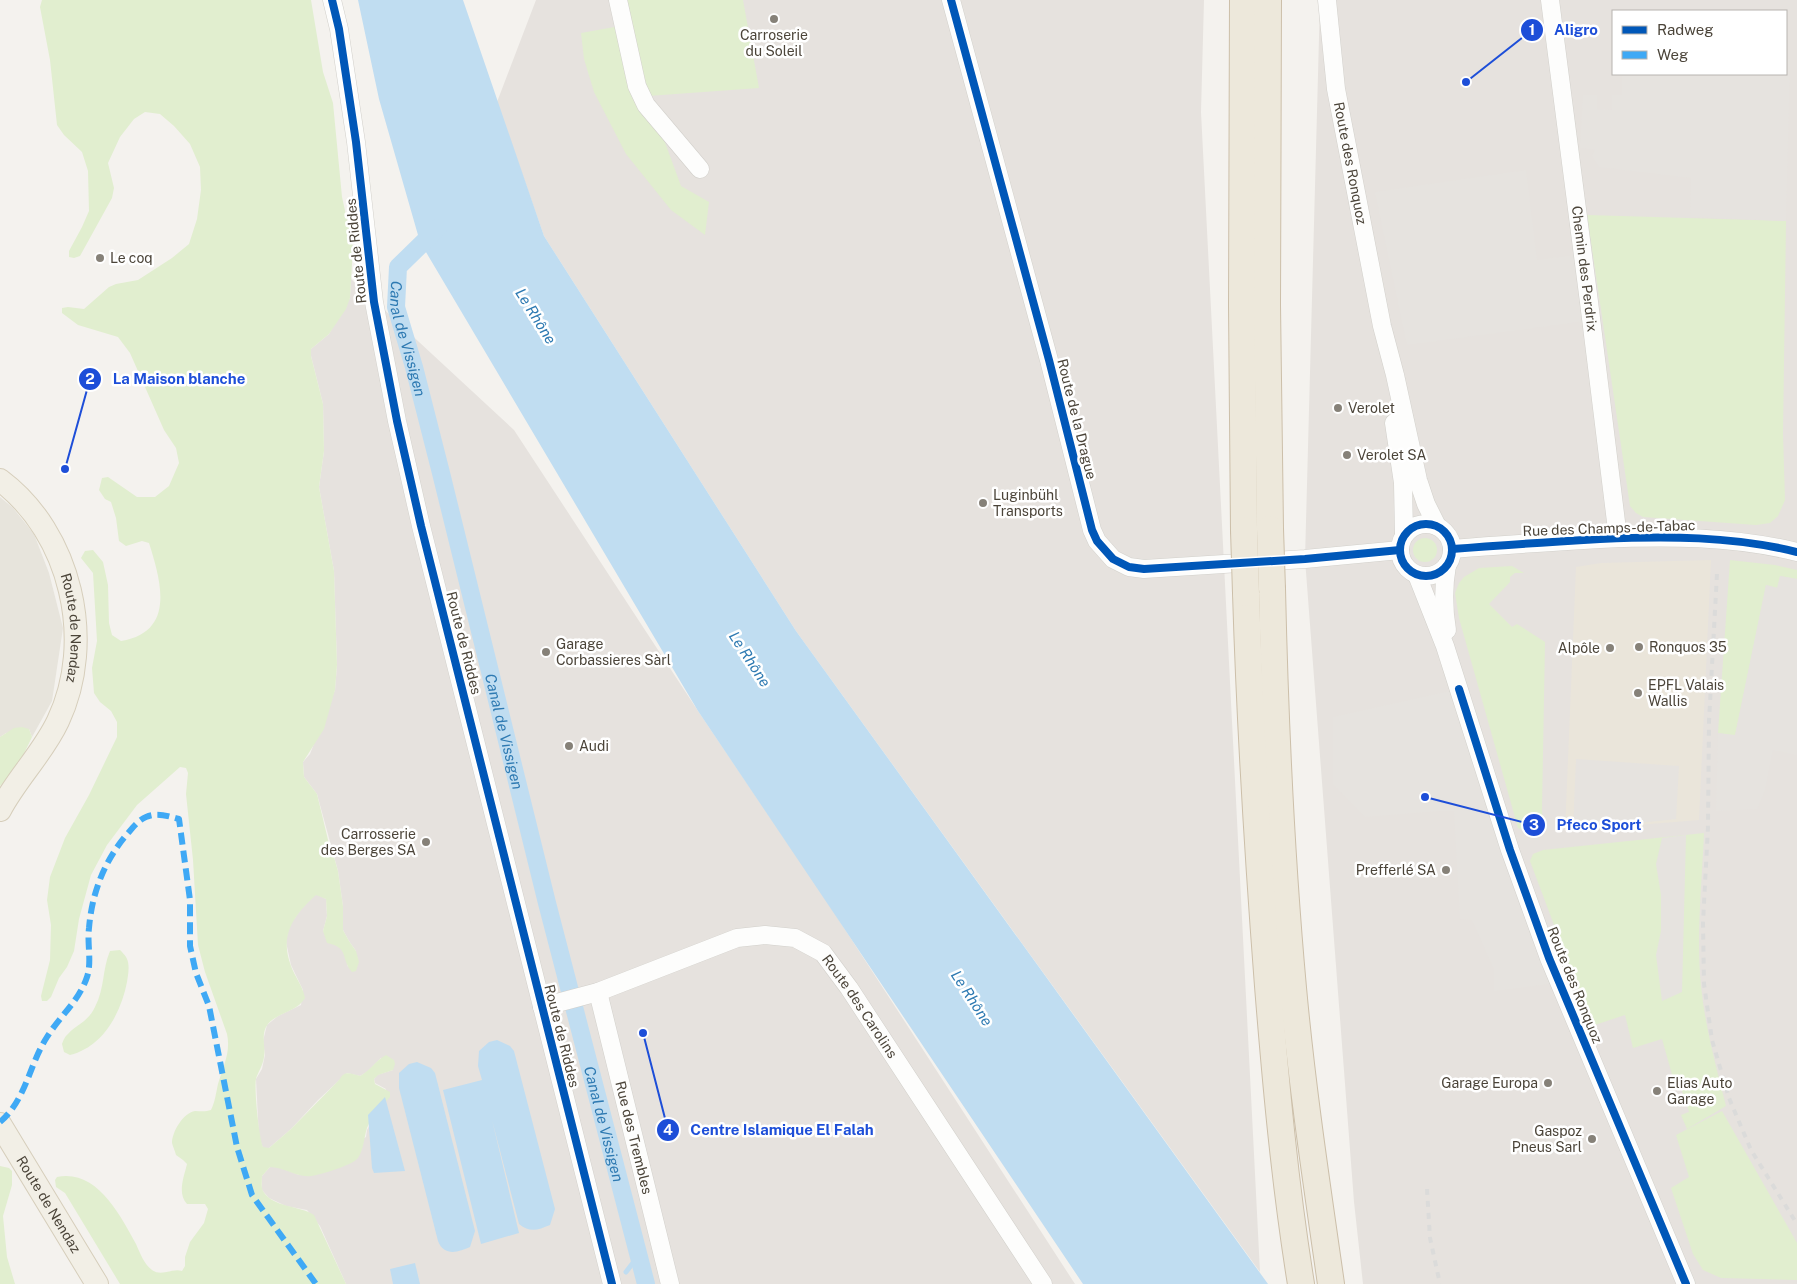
<svg xmlns="http://www.w3.org/2000/svg" width="1797" height="1284" font-family="'Public Sans',sans-serif">
<style>
.residential{fill:#e7e4dc}
.industrial{fill:#e6e2de;fill-rule:evenodd}
.education{fill:#eae5da}
.green{fill:#e1eecf}
.parking{fill:#e6e3df}
.water{fill:#c0ddf1}
.lines{fill:none;stroke-linecap:round;stroke-linejoin:round}
.stream{stroke:#c0ddf1;stroke-width:5}
.canal{stroke:#c0ddf1;stroke-width:18}
.minor-casing{stroke:#d2d0cb;stroke-width:19}
.major-casing{stroke:#d6cebb;stroke-width:24}
.highway-casing{stroke:#ccbfa9;stroke-width:28}
.minor{stroke:#fdfdfc;stroke-width:18}
.major{stroke:#f2efe6;stroke-width:22}
.highway{stroke:#ede8db;stroke-width:26}
.rail{stroke:#dbdbda;stroke-width:4;stroke-dasharray:6 6;stroke-linecap:butt}
.highway-bridge-casing{stroke:#ccbfa9;stroke-width:28;stroke-linecap:butt}
.highway-bridge{stroke:#ede8db;stroke-width:26}
.quiet{stroke:#3fa9f5;stroke-width:6;stroke-dasharray:12 6;stroke-linecap:butt}
.cycleway-casing{stroke:#fff;stroke-width:11}
.cycleway{stroke:#0057b8;stroke-width:8}
.poi-dot{fill:#868178;stroke:#fff;stroke-width:2}
.labels{text-anchor:middle;dominant-baseline:central;stroke-width:5;stroke-linejoin:round;paint-order:stroke}
.poi-label{font-size:14px;fill:#4b4439;stroke:#fff;text-anchor:start}
.street-label{font-size:14px;fill:#4b4439;stroke:#fff}
.water-label{font-size:15px;font-style:italic;fill:#2e7ab2;stroke:#fff}
.leader{fill:none;stroke:#1d4ed8;stroke-width:2}
.callout-dot{fill:#1d4ed8;stroke:#fff;stroke-width:2}
.mark-label{font-size:15px;text-anchor:middle;font-weight:bold;fill:#fff}
.callout-label{font-size:15px;text-anchor:middle;font-weight:bold;fill:#1d4ed8;stroke:#fff;stroke-width:5;stroke-linejoin:round;paint-order:stroke}
</style>
<rect width="100%" height="100%" fill="#f4f2ee"/>
<polygon class="residential" points="0,497 13,508 34,534 49,573 63,628 52,701 32,737 29,729 6,733 0,737"/>
<g class="industrial">
<polygon points="536,0 1204,0 1201,112 1260,1272 796,631 544,236 497,102"/>
<path d="M 1320,0 L 1797,0 L 1797,1284 L 1363,1284 L 1354,1202 L 1305,559 ZM 1613,11 L 1786,11 L 1786,74 L 1613,74 Z"/>
<polygon points="351,279 514,430 698,711 822,894 1075,1284 346,1284 320,1226 307,1210 286,1206 269,1198 262,1190 262,1176 270,1167 279,1167 299,1175 366,1137 367,1130 379,1109 386,1089 375,1083 374,1079 377,1075 393,1070 381,1058 367,1072 360,1076 347,1073 318,1100 291,1129 269,1148 263,1148 259,1138 256,1079 262,1069 265,1055 263,1041 267,1025 278,1016 301,1005 303,990 291,965 286,942 289,926 302,908 316,894 326,899 327,916 323,931 344,951 348,967 356,951 349,941 343,930 343,906 338,871 317,794 304,777 303,762 310,754 335,690 337,665 334,571 319,487 324,451 323,404 311,356 311,349 329,334 350,298"/>
</g>
<polygon class="education" points="1711,560 1699,820 1565,831 1576,567 1601,563"/>
<g class="green">
<path d="M 42,0 L 311,0 L 323,72 L 333,103 L 342,197 L 353,247 L 350,298 L 346,309 L 329,334 L 311,349 L 311,356 L 323,404 L 324,451 L 319,487 L 334,571 L 337,665 L 335,690 L 324,729 L 303,762 L 304,777 L 317,794 L 329,844 L 332,850 L 338,871 L 343,906 L 343,930 L 349,941 L 356,951 L 359,962 L 356,971 L 352,972 C 340,958 350,948 327,943 L 323,931 L 327,916 L 326,899 L 316,895 C 294,915 279,935 291,966 C 295,977 303,986 305,998 C 297,1012 278,1012 268,1024 C 260,1034 266,1047 264,1057 C 263,1065 258,1072 256,1079 C 254,1089 259,1137 263,1147 L 269,1148 L 291,1129 L 340,1079 C 344,1070 352,1074 360,1076 C 370,1071 376,1060 386,1055 L 394,1060 L 395,1064 L 393,1070 L 378,1075 L 374,1079 L 375,1084 L 390,1092 L 390,1097 C 381,1106 372,1116 367,1128 C 364,1137 364,1149 358,1158 C 353,1165 320,1175 311,1176 C 297,1178 284,1167 270,1167 L 262,1176 C 262,1181 261,1187 263,1191 C 273,1208 299,1205 314,1215 L 346,1284 L 120,1284 L 65,1193 L 56,1187 L 55,1180 L 57,1177 C 97,1169 120,1215 136,1244 C 140,1253 144,1264 152,1270 C 162,1277 172,1268 182,1271 L 185,1266 L 185,1257 L 190,1242 L 204,1223 L 208,1209 L 205,1204 L 187,1204 C 177,1193 184,1177 187,1164 L 183,1160 L 176,1155 C 175,1151 173,1147 172,1143 C 172,1132 183,1113 195,1111 C 201,1111 205,1112 211,1110 C 215,1102 216,1093 218,1084 C 223,1067 231,1052 227,1034 L 205,972 L 198,945 L 193,860 L 186,794 L 188,773 L 186,768 L 180,767 L 137,805 L 107,845 L 91,875 L 79,919 L 74,951 L 67,967 L 59,978 L 51,997 L 47,1001 L 42,1001 L 41,996 L 50,960 L 51,925 L 47,900 L 50,877 L 65,838 L 89,795 L 117,737 L 117,722 L 111,711 L 100,702 L 94,693 L 92,668 L 97,641 L 93,573 L 81,558 L 85,551 L 93,550 L 103,562 L 108,585 L 109,623 L 112,635 L 121,641 C 176,632 161,581 149,543 L 142,541 L 126,546 L 119,541 L 116,518 L 111,502 L 105,499 L 99,490 L 102,478 L 108,477 L 137,497 L 155,497 L 169,486 L 179,463 L 176,448 L 164,430 L 130,353 L 118,337 L 78,325 L 62,313 L 62,308 L 68,307 L 84,309 L 109,287 L 116,284 L 138,280 L 172,258 L 189,244 L 197,219 L 201,190 L 200,167 L 190,144 L 174,126 L 160,114 L 145,112 L 134,119 L 120,137 L 108,163 L 114,188 L 112,198 L 80,256 L 74,258 L 69,257 L 69,251 L 82,227 L 89,211 L 88,171 L 82,152 L 64,135 L 57,125 L 50,60 L 40,7 Z"/>
<polygon points="616,0 743,0 759,88 648,96 681,186 709,202 705,235 671,210 626,154 594,92 584,59 581,33 620,26"/>
<polygon points="1587,215 1786,221 1783,434 1785,500 1778,516 1770,523 1756,525 1643,517 1636,513 1630,506"/>
<circle cx="1425" cy="550" r="12"/>
<polygon points="1730,560 1775,565 1797,570 1797,579 1780,576 1778,588 1766,585 1735,736 1718,733"/>
<polygon points="1512,566 1524,573 1515,573 1510,577 1510,582 1489,604 1512,627 1517,624 1545,642 1542,809 1543,828 1529,832 1518,828 1459,618 1455,593 1459,583 1464,577 1479,568"/>
<path d="M 22,727 L 29,729 L 32,737 C 23,755 16,773 0,786 L 0,737 L 14,728 Z"/>
<path d="M 1704,833 C 1702,883 1696,937 1701,986 C 1705,1027 1716,1066 1726,1106 L 1687,1129 L 1681,1115 L 1689,1112 L 1677,1076 L 1673,1078 L 1662,1039 L 1633,1048 L 1625,1015 L 1592,1026 L 1530,861 L 1533,854 L 1543,850 Z"/>
<path d="M 120,950 C 122,952 126,956 127,959 C 130,966 128,975 127,982 C 121,1013 103,1047 70,1055 L 64,1052 L 62,1044 C 63,1041 65,1036 68,1034 C 77,1024 88,1022 95,1007 C 105,987 102,970 110,951 Z"/>
<polygon points="1722,1111 1797,1243 1797,1280 1721,1278 1703,1270 1693,1254 1671,1188 1689,1177 1676,1135"/>
<polygon points="0,1166 9,1168 12,1171 12,1185 3,1216 7,1257 15,1284 0,1284"/>
</g>
<g class="parking">
<polygon points="1786,59 1790,59 1786,221 1690,217 1691,178 1599,167 1592,155 1595,150 1580,148 1583,95 1597,95 1597,109 1612,110 1612,95 1622,95 1622,74 1786,74"/>
<polygon points="1526,170 1537,260 1575,255 1585,321 1407,345 1375,192"/>
<polygon points="1780,576 1797,579 1797,755 1773,750 1765,790 1757,809 1716,811 1718,733 1735,735 1766,585 1777,588"/>
<polygon points="1459,689 1559,983 1494,991 1494,969 1472,920 1460,919 1454,811 1440,811 1365,817 1333,784 1333,717"/>
<polygon points="1576,759 1679,766 1676,819 1573,830"/>
<polygon points="1686,835 1682,992 1662,1001 1656,955 1661,931 1661,895 1656,864 1662,838"/>
</g>
<g class="water">
<polygon points="358,0 463,0 544,236 796,631 1268,1284 1083,1284 698,711 420,242 379,99"/>
<path d="M 497,1040 L 510,1046 L 514,1051 L 555,1209 L 550,1225 C 538,1230 530,1233 519,1224 L 492,1120 L 519,1233 L 481,1244 L 443,1090 L 482,1080 L 478,1066 L 479,1051 L 489,1042 Z"/>
<path d="M 417,1062 L 431,1068 L 435,1073 L 475,1231 L 470,1247 C 459,1252 444,1257 438,1241 L 399,1088 L 399,1073 L 409,1064 Z"/>
<polygon points="385,1097 405,1171 374,1173 372,1168 368,1115"/>
<polygon points="415,1263 420,1284 393,1284 390,1269"/>
</g>
<g class="lines">
<polyline class="stream" points="626,1272 639,1255"/>
<path class="canal" id="s1" d="M 438,228 L 398,267 L 396,307 L 414,367 L 441,473 L 547,903 L 646,1284"/>
<g class="minor-casing">
<g id="minor">
<polyline points="332,0 339,29 356,142 374,302 397,421 421,526 612,1284"/>
<polyline points="618,0 637,86 646,105 700,169"/>
<polyline points="951,0 1049,360 1092,530 1097,541 1113,559 1129,567 1144,569 1305,559 1400,550"/>
<path id="s2" d="M 1327,0 L 1336,89 L 1382,326 L 1395,375 L 1418,480 L 1426,504 L 1437,526"/>
<path id="s3" d="M 1550,0 L 1589,302 L 1618,538"/>
<polyline points="1394,423 1403,483 1404,535"/>
<circle cx="1426" cy="550" r="26"/>
<path d="M 1452,549 C 1501,545 1550,542 1600,539 C 1666,536 1732,536 1797,552"/>
<polyline points="1417,575 1445,646 1510,850 1549,958 1686,1284"/>
<path d="M 1447,630 C 1443,607 1443,588 1447,565"/>
<path id="s4" d="M 598,992 L 670,1284"/>
<path id="s5" d="M 542,1007 L 598,992 L 737,938 L 765,935 L 795,938 L 823,953 L 849,988 L 1043,1284"/>
</g>
</g>
<g class="major-casing">
<g id="major">
<path id="s6" d="M 0,480 C 71,533 96,641 58,721 C 43,753 17,778 0,810"/>
<path id="s7" d="M 0,1124 L 97,1284"/>
</g>
</g>
<g class="highway-casing">
<g id="highway">
<polyline points="1243,0 1242,306 1244,530"/>
<polyline points="1268,0 1267,305 1270,529"/>
<path d="M 1272,589 C 1275,722 1281,856 1293,988 C 1302,1087 1317,1186 1331,1284"/>
<path d="M 1246,593 C 1250,724 1258,855 1268,986 C 1276,1086 1285,1185 1301,1284"/>
</g>
</g>
<use href="#minor" class="minor"/>
<use href="#major" class="major"/>
<use href="#highway" class="highway"/>
<g class="rail">
<polyline points="1717,574 1709,721 1708,826 1703,923 1704,984 1712,1040 1729,1098 1751,1150 1797,1224"/>
<polyline points="1427,1189 1430,1238 1440,1284"/>
</g>
<g class="highway-bridge-casing">
<g id="highway-bridge">
<polyline points="1270,529 1272,589"/>
<polyline points="1244,530 1246,593"/>
</g>
</g>
<use href="#highway-bridge" class="highway-bridge"/>
<path class="quiet" d="M 0,1122 C 26,1100 29,1065 47,1037 C 60,1016 79,1001 87,977 C 92,962 87,944 89,928 C 92,892 105,859 129,832 C 134,826 139,820 146,817 C 157,812 168,816 179,819 L 190,900 L 190,946 L 196,973 L 209,1006 L 237,1147 L 252,1195 L 316,1284"/>
<g class="cycleway-casing">
<g id="cycleway">
<polyline points="332,0 339,29 356,142 374,302 397,421 421,526 612,1284"/>
<polyline points="951,0 1049,360 1092,530 1097,541 1113,559 1129,567 1144,569 1305,559 1400,550"/>
<circle cx="1426" cy="550" r="26"/>
<path d="M 1452,549 C 1501,545 1550,542 1600,539 C 1666,536 1732,536 1797,552"/>
<polyline points="1459,689 1510,850 1549,958 1686,1284"/>
</g>
</g>
<use href="#cycleway" class="cycleway"/>
</g>
<g class="poi-dot">
<circle cx="774" cy="19" r="5"/>
<circle cx="100" cy="258" r="5"/>
<circle cx="1338" cy="408" r="5"/>
<circle cx="1347" cy="455" r="5"/>
<circle cx="983" cy="503" r="5"/>
<circle cx="1639" cy="647" r="5"/>
<circle cx="1610" cy="648" r="5"/>
<circle cx="546" cy="652" r="5"/>
<circle cx="1638" cy="693" r="5"/>
<circle cx="569" cy="746" r="5"/>
<circle cx="426" cy="842" r="5"/>
<circle cx="1446" cy="870" r="5"/>
<circle cx="1548" cy="1083" r="5"/>
<circle cx="1657" cy="1091" r="5"/>
<circle cx="1592" cy="1139" r="5"/>
</g>
<g class="labels">
<g class="poi-label">
<text x="774" y="35" text-anchor="middle">Carroserie<tspan x="774" dy="16">du Soleil</tspan></text>
<text x="110" y="258">Le coq</text>
<text x="1348" y="408">Verolet</text>
<text x="1357" y="455">Verolet SA</text>
<text x="993" y="495">Luginbühl<tspan x="993" dy="16">Transports</tspan></text>
<text x="556" y="644">Garage<tspan x="556" dy="16">Corbassieres Sàrl</tspan></text>
<text x="1649" y="647">Ronquos 35</text>
<text x="1600" y="648" text-anchor="end">Alpôle</text>
<text x="1648" y="685">EPFL Valais<tspan x="1648" dy="16">Wallis</tspan></text>
<text x="579" y="746">Audi</text>
<text x="416" y="834" text-anchor="end">Carrosserie<tspan x="416" dy="16">des Berges SA</tspan></text>
<text x="1436" y="870" text-anchor="end">Prefferlé SA</text>
<text x="1538" y="1083" text-anchor="end">Garage Europa</text>
<text x="1667" y="1083">Elias Auto<tspan x="1667" dy="16">Garage</tspan></text>
<text x="1582" y="1131" text-anchor="end">Gaspoz<tspan x="1582" dy="16">Pneus Sarl</tspan></text>
</g>
<g class="street-label">
<text stroke="none"><textPath href="#s2" startOffset="165">Route des Ronquoz</textPath></text>
<text transform="translate(356 251) rotate(-96)">Route de Riddes</text>
<text stroke="none"><textPath href="#s3" startOffset="271">Chemin des Perdrix</textPath></text>
<text transform="translate(1077 419) rotate(76)">Route de la Drague</text>
<text transform="translate(1609 528) rotate(-2)">Rue des Champs-de-Tabac</text>
<text stroke="none"><textPath href="#s6" startOffset="171">Route de Nendaz</textPath></text>
<text transform="translate(464 643) rotate(76)">Route de Riddes</text>
<text transform="translate(1575 985) rotate(68)">Route des Ronquoz</text>
<text stroke="none"><textPath href="#s5" startOffset="362">Route des Carolins</textPath></text>
<text transform="translate(562 1036) rotate(76)">Route de Riddes</text>
<text stroke="none"><textPath href="#s4" startOffset="150">Rue des Trembles</textPath></text>
<text stroke="none"><textPath href="#s7" startOffset="94">Route de Nendaz</textPath></text>
</g>
<g class="water-label">
<text transform="translate(536 316) rotate(58)">Le Rhône</text>
<text stroke="none"><textPath href="#s1" startOffset="129">Canal de Vissigen</textPath></text>
<text transform="translate(750 659) rotate(57)">Le Rhône</text>
<text stroke="none"><textPath href="#s1" startOffset="534">Canal de Vissigen</textPath></text>
<text transform="translate(972 998) rotate(57)">Le Rhône</text>
<text stroke="none"><textPath href="#s1" startOffset="939">Canal de Vissigen</textPath></text>
</g>
</g>
<path class="leader" d="M1466 82L1532 30M65 469L90 379M1425 797L1534 825M643 1033L668 1130"/>
<g class="callout-dot">
<circle cx="1466" cy="82" r="5"/>
<circle cx="65" cy="469" r="5"/>
<circle cx="1425" cy="797" r="5"/>
<circle cx="643" cy="1033" r="5"/>
<circle cx="1532" cy="30" r="12"/>
<circle cx="90" cy="379" r="12"/>
<circle cx="1534" cy="825" r="12"/>
<circle cx="668" cy="1130" r="12"/>
</g>
<g class="mark-label">
<text x="1532" y="35">1</text>
<text x="90" y="384">2</text>
<text x="1534" y="830">3</text>
<text x="668" y="1135">4</text>
</g>
<g class="callout-label">
<text x="1576" y="35">Aligro</text>
<text x="179" y="384">La Maison blanche</text>
<text x="1599" y="830">Pfeco Sport</text>
<text x="782" y="1135">Centre Islamique El Falah</text>
</g>
<rect x="1612" y="10" width="175" height="65" fill="#ffffff" stroke="#b7b4b0"/>
<rect x="1622" y="26" width="25" height="8" fill="#0057b8" stroke="#b7b4b0"/>
<text x="1657" y="35" font-size="15" fill="#4b4439">Radweg</text>
<rect x="1622" y="51" width="25" height="8" fill="#3fa9f5" stroke="#b7b4b0"/>
<text x="1657" y="60" font-size="15" fill="#4b4439">Weg</text>
</svg>
